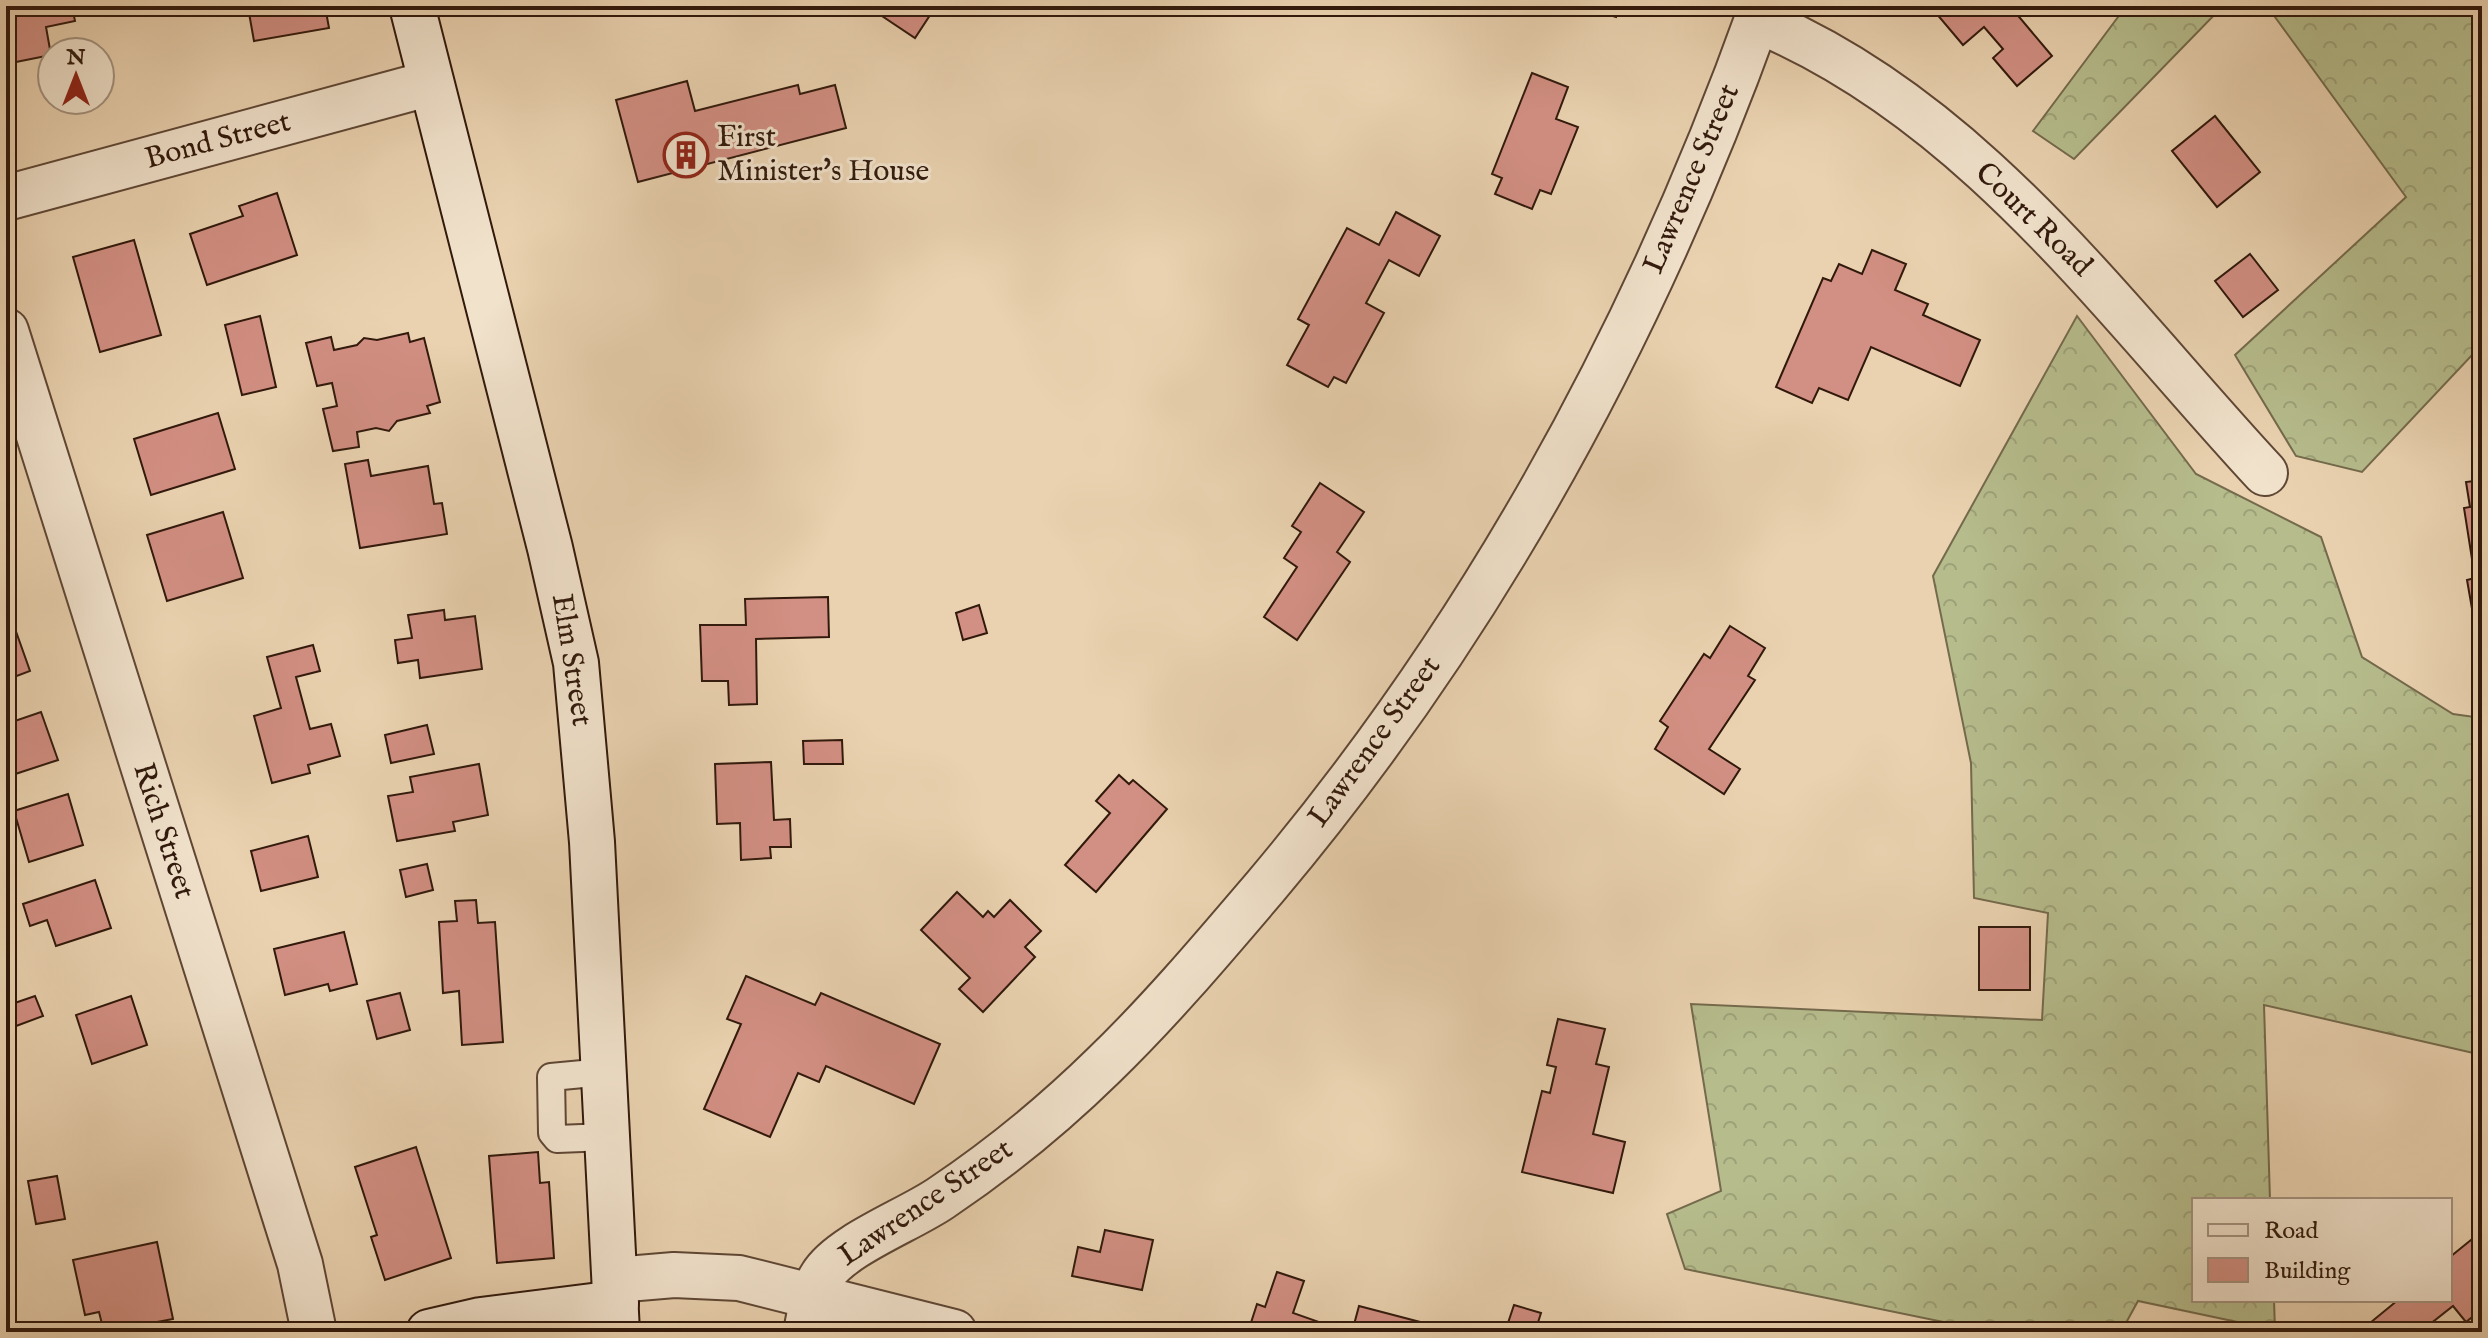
<svg xmlns="http://www.w3.org/2000/svg" width="2488" height="1338" font-family="'IM FELL English',serif">
<style>
.forest{fill:url(#forest-crowns);stroke:#746a4c;stroke-width:2}
.building{fill:#d28f83;stroke:#31190c;stroke-width:2}
.lines{fill:none;stroke-linecap:round;stroke-linejoin:round}
.lane-casing{stroke:#5f4735;stroke-width:30}
.street-casing{stroke:#5f4735;stroke-width:48}
.secondary-casing{stroke:#31190c;stroke-width:48}
.lane{stroke:#f1e2cc;stroke-width:26}
.street{stroke:#f1e2cc;stroke-width:44}
.secondary{stroke:#f1e2cc;stroke-width:44}
.labels{text-anchor:middle;dominant-baseline:central;stroke-width:6;stroke-linejoin:round;paint-order:stroke}
.poi-label{font-size:30px;fill:#31190c;stroke:#f1e2cc;text-anchor:start}
.street-label{font-size:30px;fill:#31190c;stroke:#f1e2cc}
</style>
<defs>
<pattern id="forest-crowns" width="20" height="18" patternUnits="userSpaceOnUse" patternTransform="scale(2)"><rect width="20" height="18" fill="#b6bc8c"/><path d="M2 6a3 3 0 1 1 6 0M12 15a3 3 0 1 1 6 0" fill="none" stroke="#9da178"/></pattern>
</defs>
<rect width="100%" height="100%" fill="#ead2b0"/>
<filter id="stains"><feTurbulence type="fractalNoise" baseFrequency=".0025" numOctaves="4"/><feColorMatrix values="0 0 0 0 .2 0 0 0 0 .09 0 0 0 0 .02 0 0 0 .5 -.17"/></filter>
<radialGradient id="worn" r=".72"><stop offset=".6" stop-color="#630" stop-opacity="0"/><stop offset="1" stop-color="#630" stop-opacity=".3"/></radialGradient>
<g class="forest">
<polygon points="2111,6 2223,6 2074,159 2033,131 2118,17"/>
<polygon points="2267,6 2482,6 2482,349 2472,355 2362,472 2296,456 2235,355 2406,197"/>
<polygon points="2077,316 2196,474 2321,537 2362,657 2453,714 2482,718 2482,1055 2264,1005 2270,1200 2194,1200 2194,1300 2274,1300 2275,1330 2138,1301 2121,1332 1992,1332 1685,1269 1667,1214 1721,1191 1691,1004 2042,1020 2048,913 1974,898 1971,763 1933,576"/>
</g>
<g class="building">
<polygon points="6,6 72,6 75,21 46,27 51,55 6,64"/>
<polygon points="265,6 325,6 329,28 254,41 249,13 265,10"/>
<polygon points="867,6 936,6 915,38"/>
<polygon points="1581,6 1619,6 1616,17"/>
<polygon points="1930,6 2010,6 2052,56 2017,86 1993,58 2003,49 1984,27 1963,45"/>
<polygon points="1532,73 1568,87 1556,119 1578,127 1551,194 1540,190 1532,209 1495,194 1502,178 1492,174"/>
<polygon points="687,81 695,111 798,85 800,94 835,85 846,128 638,182 616,100"/>
<polygon points="2215,116 2260,172 2217,207 2172,151"/>
<polygon points="277,193 297,255 207,285 190,234 243,216 239,206"/>
<polygon points="1396,212 1440,236 1419,276 1389,260 1366,303 1384,313 1346,383 1334,377 1328,387 1287,365 1309,325 1298,319 1347,228 1379,245"/>
<polygon points="134,240 161,335 100,352 73,257"/>
<polygon points="1872,250 1906,264 1895,290 1928,304 1923,315 1980,340 1960,386 1871,347 1848,400 1819,388 1812,403 1776,387 1823,278 1831,281 1839,264 1862,274"/>
<polygon points="2250,254 2278,290 2243,317 2215,281"/>
<polygon points="260,316 276,387 242,395 225,325"/>
<polygon points="408,333 410,342 424,338 440,402 427,406 430,413 397,421 389,431 376,428 357,432 359,447 333,451 323,409 337,406 332,383 317,386 306,343 331,337 334,350 357,345 364,338 377,340"/>
<polygon points="218,413 235,469 151,495 134,439"/>
<polygon points="368,460 371,476 428,466 434,504 442,503 447,534 360,548 345,464"/>
<polygon points="2482,480 2482,666 2467,580 2475,578 2464,508 2470,507 2466,482"/>
<polygon points="1320,483 1364,512 1337,552 1350,562 1297,640 1264,617 1297,567 1284,558 1301,532 1292,526"/>
<polygon points="223,512 243,578 167,601 147,535"/>
<polygon points="828,597 829,637 756,639 757,704 729,705 728,681 702,681 700,625 746,625 745,599"/>
<polygon points="979,605 987,633 963,640 956,613"/>
<polygon points="444,610 445,620 475,616 482,669 420,678 418,660 398,663 395,640 412,638 408,615"/>
<polygon points="13,623 30,671 6,680 6,626"/>
<polygon points="1730,626 1765,648 1748,676 1755,680 1709,749 1740,769 1724,794 1655,749 1668,727 1660,721 1704,654 1710,658"/>
<polygon points="313,645 320,671 296,677 310,729 331,724 340,756 308,765 310,773 272,783 254,716 281,708 267,657"/>
<polygon points="41,712 58,760 6,777 6,724"/>
<polygon points="427,725 434,754 391,763 385,735"/>
<polygon points="842,740 843,764 804,764 803,741"/>
<polygon points="771,762 774,820 790,819 791,847 770,847 771,858 741,860 740,823 717,824 715,764"/>
<polygon points="479,764 488,815 453,822 455,831 397,841 388,796 413,792 410,777"/>
<polygon points="1119,775 1129,784 1133,780 1167,809 1096,892 1065,865 1110,813 1096,801"/>
<polygon points="68,794 83,845 29,862 14,811"/>
<polygon points="308,836 318,877 261,891 251,851"/>
<polygon points="427,864 433,890 406,897 400,870"/>
<polygon points="6,872 15,893 6,896"/>
<polygon points="95,880 111,928 56,946 47,920 30,926 23,904"/>
<polygon points="957,892 983,917 988,911 994,917 1010,900 1041,931 1025,947 1035,957 983,1012 959,989 970,978 921,930"/>
<polygon points="476,900 478,923 495,922 503,1042 462,1045 459,991 443,993 439,922 457,921 455,901"/>
<rect x="1979" y="927" width="51" height="63"/>
<polygon points="344,932 357,984 330,991 328,984 285,995 274,949"/>
<polygon points="746,976 815,1005 821,993 940,1044 914,1104 826,1066 819,1082 798,1073 770,1137 704,1109 741,1024 727,1019"/>
<polygon points="400,993 410,1030 377,1039 367,1001"/>
<polygon points="35,996 43,1016 8,1029 6,1006"/>
<polygon points="131,996 147,1045 92,1064 76,1015"/>
<polygon points="1558,1019 1605,1029 1596,1064 1609,1067 1593,1134 1625,1142 1613,1193 1522,1172 1542,1091 1550,1093 1556,1067 1547,1065"/>
<polygon points="416,1147 451,1258 385,1280 371,1237 377,1235 355,1167"/>
<polygon points="538,1152 540,1183 549,1182 554,1258 497,1263 489,1156"/>
<polygon points="57,1176 65,1219 36,1224 28,1181"/>
<polygon points="1105,1230 1153,1240 1142,1290 1072,1276 1078,1247 1100,1252"/>
<polygon points="2482,1231 2482,1309 2466,1322 2453,1306 2429,1325 2435,1332 2359,1332 2398,1300 2450,1300 2450,1257"/>
<polygon points="157,1242 173,1319 104,1332 99,1312 85,1315 73,1260"/>
<polygon points="1277,1272 1304,1281 1293,1313 1319,1322 1315,1332 1248,1332 1257,1304 1265,1307"/>
<polygon points="1514,1305 1541,1313 1535,1332 1505,1332"/>
<polygon points="1359,1306 1447,1329 1446,1332 1352,1332"/>
</g>
<g class="lines">
<g class="lane-casing">
<polyline id="lane" points="604,1072 551,1077 552,1133 557,1139 607,1137"/>
</g>
<g class="street-casing">
<g id="street">
<path d="M 1757,20 C 1972,109 2112,308 2265,473"/>
<polyline points="6,198 431,83"/>
<polyline points="6,331 300,1264 314,1332"/>
<polyline points="615,1280 674,1275 739,1278 954,1332"/>
<path d="M 806,1332 C 810,1314 812,1291 822,1276 C 841,1245 909,1220 941,1198 C 999,1159 1053,1115 1103,1066 C 1161,1010 1214,947 1266,886 C 1485,626 1648,326 1762,6"/>
</g>
</g>
<g class="secondary-casing">
<g id="secondary">
<polyline points="412,6 550,548 576,663 592,842 617,1332"/>
<polyline points="429,1332 481,1320 616,1303"/>
</g>
</g>
<use href="#lane" class="lane"/>
<use href="#street" class="street"/>
<use href="#secondary" class="secondary"/>
</g>
<defs>
<g id="building-ring" transform="scale(2.3)"><circle r="9.5" fill="#f1e2cc" stroke="#8f2418" stroke-width="1.5"/><path d="M-4-6H4V6H1V3H-1V6H-4ZM-2.5-4.3h1.7v1.8h-1.7ZM.8-4.3h1.7v1.8H.8ZM-2.5-1h1.7V.8h-1.7ZM.8-1h1.7V.8H.8Z" fill="#8f2418"/></g>
</defs>
<g fill-rule="evenodd">
<use href="#building-ring" x="686" y="155"/>
</g>
<g class="labels">
<g class="poi-label">
<text x="717" y="138">First<tspan x="717" dy="34">Minister's House</tspan></text>
</g>
<g class="street-label">
<text transform="translate(218 141) rotate(-15)">Bond Street</text>
<text transform="translate(1692 179) rotate(-67)">Lawrence Street</text>
<text transform="translate(2033 220) rotate(44)">Court Road</text>
<text transform="translate(571 660) rotate(81)">Elm Street</text>
<text transform="translate(1375 742) rotate(-54)">Lawrence Street</text>
<text transform="translate(163 831) rotate(72)">Rich Street</text>
<text transform="translate(926 1203) rotate(-34)">Lawrence Street</text>
</g>
</g>
<rect width="2488" height="1338" fill="none" stroke="#ead2b0" stroke-width="32"/>
<rect x="8" y="8" width="2472" height="1322" fill="none" stroke="#31190c" stroke-width="4"/>
<rect x="16" y="16" width="2456" height="1306" fill="none" stroke="#31190c" stroke-width="2"/>
<rect x="2192" y="1198" width="260" height="104" fill="#f1e2cc" stroke="#a4927f" stroke-width="2"/>
<rect x="2208" y="1224" width="40" height="12" fill="#f1e2cc" stroke="#a4927f" stroke-width="2"/>
<text x="2264" y="1238" font-size="24" fill="#31190c">Road</text>
<rect x="2208" y="1258" width="40" height="24" fill="#d28f83" stroke="#a4927f" stroke-width="2"/>
<text x="2264" y="1278" font-size="24" fill="#31190c">Building</text>
<g transform="translate(76 76)"><circle r="38" fill="#f1e2cc" stroke="#a4927f" stroke-width="2"/>
<path d="M0-6L14 30L0 20L-14 30Z" fill="#8f2418"/>
<text y="-12" font-size="22" font-weight="bold" text-anchor="middle" fill="#31190c">N</text>
</g>
<rect width="100%" height="100%" filter="url(#stains)"/>
<rect width="100%" height="100%" fill="url(#worn)"/>
</svg>
